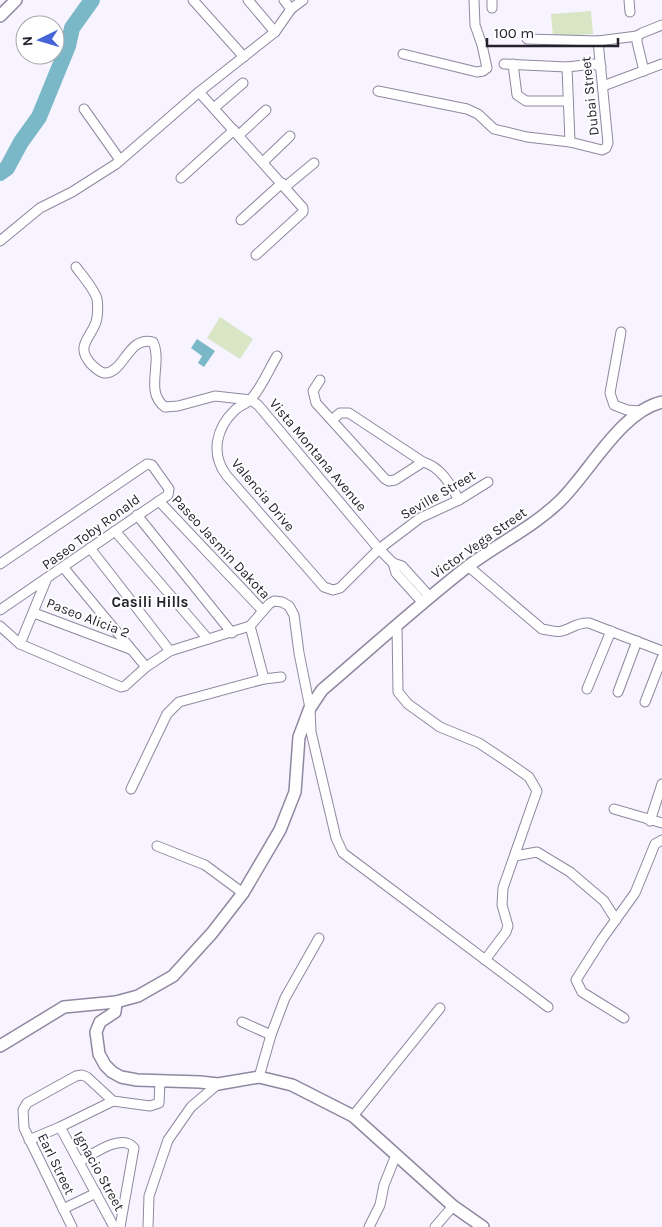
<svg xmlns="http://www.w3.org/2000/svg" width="662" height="1227" font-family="Karla,sans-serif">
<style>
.green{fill:#d8e6c6}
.water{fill:#7bb8c7}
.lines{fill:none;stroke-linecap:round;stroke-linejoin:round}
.river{stroke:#7bb8c7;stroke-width:16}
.minor-casing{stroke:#9087a0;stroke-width:11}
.tertiary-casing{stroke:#9087a0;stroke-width:14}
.minor{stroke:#fff;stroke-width:9}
.tertiary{stroke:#fff;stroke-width:11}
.labels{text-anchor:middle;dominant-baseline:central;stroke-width:4;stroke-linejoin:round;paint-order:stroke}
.street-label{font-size:14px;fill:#26222c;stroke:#fff}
.neighbourhood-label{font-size:15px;font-weight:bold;fill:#26222c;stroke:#fff}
</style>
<rect width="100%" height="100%" fill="#f7f4ff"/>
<g class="green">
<polygon points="591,11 593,34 553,37 551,14"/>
<polygon points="220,317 253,339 240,359 207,338"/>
</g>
<polygon class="water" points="197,339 215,351 204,367 198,363 202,356 191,348"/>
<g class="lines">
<polyline class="river" points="0,173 7,168 21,142 39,117 68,46 72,28 92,0"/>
<g class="minor-casing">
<g id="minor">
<polyline points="193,0 244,57"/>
<polyline points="248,0 275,32"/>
<polyline points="284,0 291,9"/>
<polyline points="492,0 492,8"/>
<polyline points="629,0 630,12"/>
<polyline points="527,39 598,41 637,36"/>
<polyline points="403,54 477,72 483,71 487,68 482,45 475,25 474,0"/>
<polyline points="504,64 567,67 594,64 601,67"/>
<polyline points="513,64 517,95 526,101 568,101"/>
<polyline points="567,67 570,142"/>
<polyline points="644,71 637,42 637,36 642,33 662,25"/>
<polyline points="603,86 662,64"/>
<polyline points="378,91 467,109 478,114 494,129 527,137 570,142 602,150 606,148 608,143 598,41"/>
<polyline points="199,92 303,208 303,212 256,255"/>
<polyline points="214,108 243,83"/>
<polyline points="84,109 120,160"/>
<polyline points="239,135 266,110"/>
<polyline points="263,162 290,136"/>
<polyline points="181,178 234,130"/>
<polyline points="285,187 314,163"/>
<polyline points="241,220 282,183"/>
<polyline points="0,241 40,208 72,192 116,164 199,92 275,32 291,9 303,0"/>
<path d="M 76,267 C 81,274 95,290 97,299 C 98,305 98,316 96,322 C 90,339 75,346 91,364 C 94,367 99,372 104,373 C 124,374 128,335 153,342 C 163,363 144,392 165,407 L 178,406 L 215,396 L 251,400 L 258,405 L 379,549 L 393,563 L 402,566 L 430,597"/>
<polyline points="621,332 610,393 614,405 627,410 641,411"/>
<path d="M 277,356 C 269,369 262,387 251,399 C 247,404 240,405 235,410 C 216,428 210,454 227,476 L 324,587 L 333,590 L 340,588 L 379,549 L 420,518 L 459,500 L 488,482"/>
<polyline points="320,380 313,391 316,403 385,479 389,481 395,480 423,462"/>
<path d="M 332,420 L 340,413 L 349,413 L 423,462 C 441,467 450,484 459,500"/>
<polyline points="159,501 263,611"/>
<polyline points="137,515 232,633"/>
<polyline points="115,531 208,639"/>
<polyline points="90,548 170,651"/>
<polyline points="393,563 396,573 423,603"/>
<polyline points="0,564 147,464 152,465 169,489 168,495 159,501 0,610"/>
<path d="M 468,566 L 542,629 C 549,630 556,633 562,631 C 573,628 577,622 589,623 L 662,651"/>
<polyline points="63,567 146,667"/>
<polyline points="34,613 130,649"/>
<polyline points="0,626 20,644 121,687 125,686 146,667 170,651 250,626 269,604 274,601 282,602 289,606 294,615 299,653 310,708 311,732 336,838 343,853 548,1007"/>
<polyline points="250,626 264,679"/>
<polyline points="397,626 398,692 408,704 440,727 479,743 509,763 529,777 537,791 503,888 502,905 508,926 506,932 485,960"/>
<polyline points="20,644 47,578"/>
<polyline points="587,689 611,631"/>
<polyline points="618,692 637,641"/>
<polyline points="645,702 662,658"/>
<polyline points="131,789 167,714 179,702 264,679 281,677"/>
<polyline points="614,809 662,823"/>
<polyline points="650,821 662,784"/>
<polyline points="157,846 205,865 243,893"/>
<polyline points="515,856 537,852 570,872 604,901 616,920"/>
<polyline points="624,1018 582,992 576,980 602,939 635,893 655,844 662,840"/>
<polyline points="242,1022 271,1035"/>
<polyline points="259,1077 271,1035 285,998 319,938"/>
<polyline points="353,1116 440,1008"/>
<polyline points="60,1127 114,1227"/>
<polyline points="29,1140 60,1127 113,1101"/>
<path d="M 79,1162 C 92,1155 122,1132 134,1148 L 120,1227"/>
<polyline points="63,1209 96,1193"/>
<polyline points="72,1227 24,1128 23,1110 27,1103 76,1076 82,1075 87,1077 113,1101 150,1106 159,1103 160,1081"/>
<polyline points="148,1227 149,1196 168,1140 191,1107 218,1084"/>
<polyline points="369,1227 380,1205 384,1185 396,1155"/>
<polyline points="435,1227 453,1206"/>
</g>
</g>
<g class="tertiary-casing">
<g id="tertiary">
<polyline points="0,16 16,0"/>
<polyline points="116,1002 115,1012 100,1022 96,1032 99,1054 105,1065 112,1072 121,1077 137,1080 200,1082 218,1084 259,1077 292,1085 353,1116 453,1206 483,1227"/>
<path d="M 0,1046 L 64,1007 L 116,1002 L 138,996 L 173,976 L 212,933 L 243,893 L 280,830 L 295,792 L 299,737 L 310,708 L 322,690 C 370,649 417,606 467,567 C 497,544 532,528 560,501 C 589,473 621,411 662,402"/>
</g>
</g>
<use href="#minor" class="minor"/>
<use href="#tertiary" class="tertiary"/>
</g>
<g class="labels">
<g class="street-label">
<text transform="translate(590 96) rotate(-96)">Dubai Street</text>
<text transform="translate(318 455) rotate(50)">Vista Montana Avenue</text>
<text transform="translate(263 495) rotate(50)">Valencia Drive</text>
<text transform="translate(438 495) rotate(-30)">Seville Street</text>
<text transform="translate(91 532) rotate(-36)">Paseo Toby Ronald</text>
<text transform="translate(479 543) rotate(-35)">Victor Vega Street</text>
<text transform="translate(221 547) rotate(47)">Paseo Jasmin Dakota</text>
<text transform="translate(88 618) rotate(21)">Paseo Alicia 2</text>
<text transform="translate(56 1164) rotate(64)">Earl Street</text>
<text transform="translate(99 1171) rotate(61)">Ignacio Street</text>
</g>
<g class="neighbourhood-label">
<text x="150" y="602">Casili Hills</text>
</g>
</g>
<g transform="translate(40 40) rotate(265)"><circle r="24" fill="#ffffff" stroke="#a8a7ab"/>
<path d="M0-4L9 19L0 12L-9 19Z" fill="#4464d7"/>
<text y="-8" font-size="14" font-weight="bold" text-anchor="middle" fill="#26222c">N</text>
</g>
<path d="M487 38v8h131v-8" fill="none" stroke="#26222c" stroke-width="2.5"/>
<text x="494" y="38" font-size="15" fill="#26222c" stroke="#ffffff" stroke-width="4" paint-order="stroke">100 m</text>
</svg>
